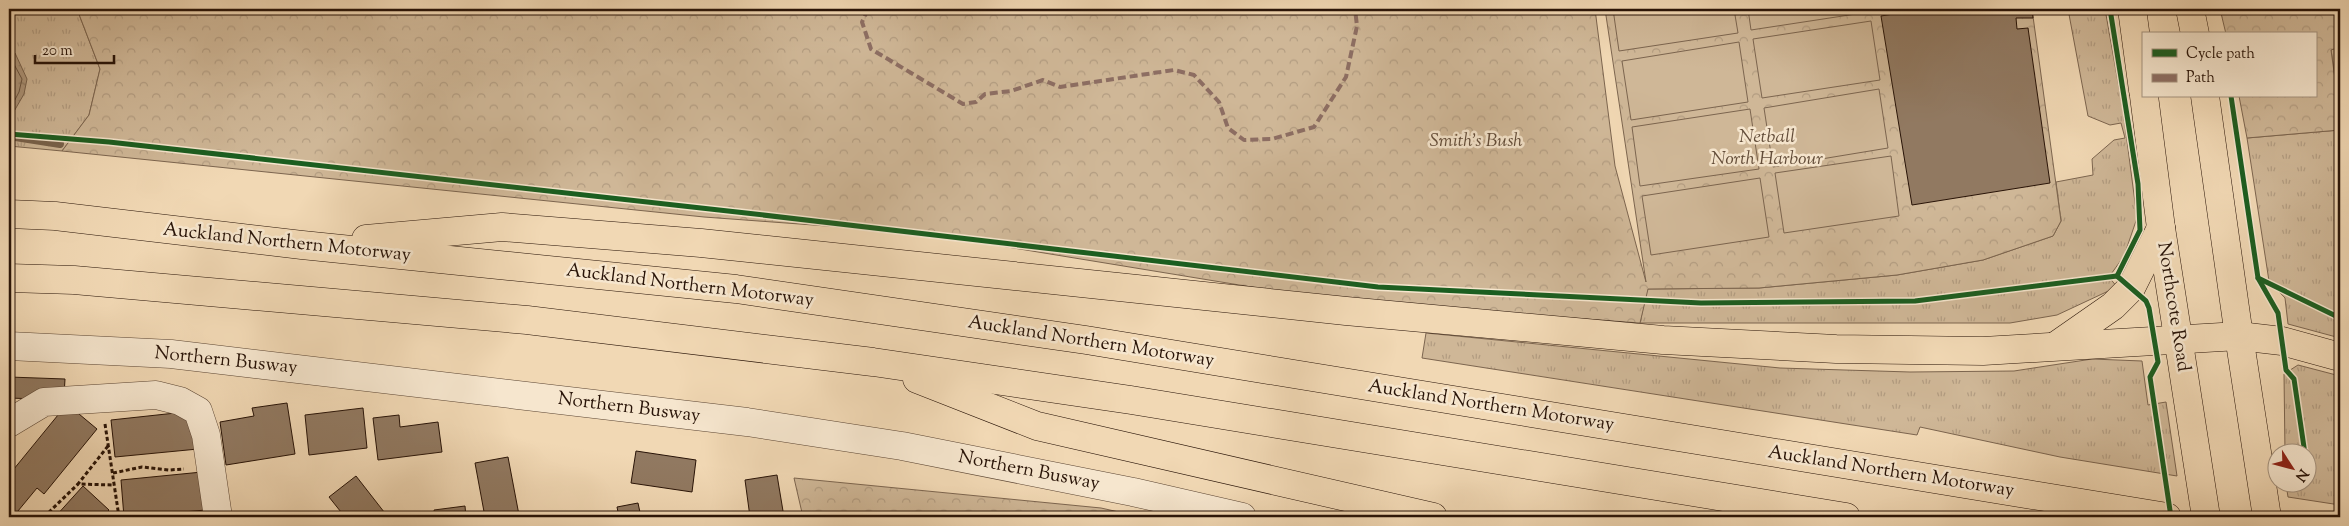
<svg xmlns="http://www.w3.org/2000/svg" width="2349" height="526" font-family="'Sorts Mill Goudy',serif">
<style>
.grass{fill:url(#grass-tufts);stroke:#7c654f}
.forest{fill:url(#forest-crowns);stroke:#7c654f}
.pitch{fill:#cfb797;stroke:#7c654f}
.water{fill:url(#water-ripples);stroke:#78614b}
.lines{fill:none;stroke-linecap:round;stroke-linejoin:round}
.shore{stroke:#6a5440;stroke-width:1}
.stream{stroke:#78614b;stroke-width:8}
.building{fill:#917961;stroke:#281307}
.minor-casing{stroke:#5a4432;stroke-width:29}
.major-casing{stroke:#281307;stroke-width:29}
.highway-casing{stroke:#281307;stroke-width:29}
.path{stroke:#281307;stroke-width:3;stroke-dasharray:4 2.5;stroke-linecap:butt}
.minor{stroke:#f6e6ce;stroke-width:28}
.major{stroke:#f1d8b4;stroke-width:28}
.highway{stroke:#f1d8b4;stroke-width:28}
.quiet{stroke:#8d6e63;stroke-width:4;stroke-dasharray:8 4;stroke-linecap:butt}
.cycleway-casing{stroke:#f6e6ce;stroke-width:8}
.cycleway{stroke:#1b5e20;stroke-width:5}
.labels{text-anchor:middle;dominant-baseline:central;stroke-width:5;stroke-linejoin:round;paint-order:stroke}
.park-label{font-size:19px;font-style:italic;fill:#624c39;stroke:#f6e6ce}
.street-label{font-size:19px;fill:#281307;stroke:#f6e6ce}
</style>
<defs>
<pattern id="grass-tufts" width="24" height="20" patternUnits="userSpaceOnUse" patternTransform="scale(1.25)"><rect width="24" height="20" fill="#cfb797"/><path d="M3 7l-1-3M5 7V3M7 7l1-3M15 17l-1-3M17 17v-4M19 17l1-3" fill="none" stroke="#b29c81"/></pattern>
<pattern id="forest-crowns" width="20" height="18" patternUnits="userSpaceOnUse" patternTransform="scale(1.25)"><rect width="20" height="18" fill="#cfb797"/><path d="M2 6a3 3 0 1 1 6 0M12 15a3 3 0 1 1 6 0" fill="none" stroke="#b29c81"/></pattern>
<pattern id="water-ripples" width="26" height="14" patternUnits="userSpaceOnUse" patternTransform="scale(1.25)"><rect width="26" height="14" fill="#ad9579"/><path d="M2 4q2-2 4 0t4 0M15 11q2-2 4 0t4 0" fill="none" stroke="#8d7861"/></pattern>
</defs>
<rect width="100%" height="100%" fill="#f1d8b4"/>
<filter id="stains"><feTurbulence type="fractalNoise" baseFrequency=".004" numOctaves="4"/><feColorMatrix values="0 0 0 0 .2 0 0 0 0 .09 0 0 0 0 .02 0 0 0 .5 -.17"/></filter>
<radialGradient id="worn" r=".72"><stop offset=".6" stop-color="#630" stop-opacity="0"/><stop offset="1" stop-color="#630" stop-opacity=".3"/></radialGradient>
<g class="grass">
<polygon points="9,9 77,9 100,69 89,115 62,151 9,146"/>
<polygon points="2068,9 2105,9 2123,110 2137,218 2124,256 2109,277 2117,287 2057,315 2010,323 1640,323 1647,289 1759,288 1897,275 1983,260 2053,236 2061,221 2056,182 2093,175 2092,159 2114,140 2125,138 2121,123 2110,125 2088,116"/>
<polygon points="2340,47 2340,115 2331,49"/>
<polygon points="2340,130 2340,338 2288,324 2285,298 2269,281 2247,138"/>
<polygon points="1426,333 1780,368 1910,372 2014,371 2092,359 2142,361 2148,405 2166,402 2177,476 2060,457 1920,427 1917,435 1422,358"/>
<polygon points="2298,365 2340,376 2340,505 2288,497 2286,484 2306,484 2306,454 2285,453 2284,374"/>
</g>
<g class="forest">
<polygon points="77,9 1595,9 1615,166 1646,282 1605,9 2032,9 2061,221 2053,236 1983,260 1897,275 1759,288 1648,289 1640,323 1337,301 922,233 704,217 62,151 89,115 100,69"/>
<polygon points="2220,9 2340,9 2340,47 2331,50 2340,115 2340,130 2247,138 2239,96 2315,96 2315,34 2226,34"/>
<polygon points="794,478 1101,508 1141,517 803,517"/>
</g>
<g class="pitch">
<polygon points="1613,9 1734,9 1738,33 1619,51"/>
<polygon points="1748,9 1868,9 1869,12 1751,30"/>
<polygon points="1871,21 1880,80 1762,98 1753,39"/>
<polygon points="1739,42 1748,102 1631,120 1622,61"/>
<polygon points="1879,89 1888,148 1773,167 1764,108"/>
<polygon points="1750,109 1759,169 1640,186 1632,127"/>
<polygon points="1891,156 1899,216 1784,233 1775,173"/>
<polygon points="1760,178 1769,237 1651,255 1642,196"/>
</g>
<polygon class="water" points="9,48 15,53 27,79 24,94 9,120"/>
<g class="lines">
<polyline class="shore" points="9,55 22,79 19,92 9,111"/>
<polyline class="stream" points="9,136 60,144"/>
</g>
<g class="building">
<polygon points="1906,9 2032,9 2033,18 2016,18 2017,29 2028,28 2050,183 1912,205 1881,16 1906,12"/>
<polygon points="9,377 65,379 64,396 38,399 9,398"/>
<polygon points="287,403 295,454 226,465 220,422 254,416 252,408"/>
<polygon points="67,404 97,429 44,494 37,488 13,517 9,517 9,475"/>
<polygon points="363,408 367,448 309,455 305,415"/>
<polygon points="194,411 198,449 115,457 111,420"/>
<polygon points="399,415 400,427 438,422 442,452 378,460 373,418"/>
<polygon points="636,451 696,460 692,492 631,483"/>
<polygon points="508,457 519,515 485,517 475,463"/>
<polygon points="202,472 206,510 124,517 121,480"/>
<polygon points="777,475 784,517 750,517 745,480"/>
<polygon points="356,476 388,517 345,517 329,497"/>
<polygon points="83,486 109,510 102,517 55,517"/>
<polygon points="638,503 641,517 619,517 617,507"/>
<polygon points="465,506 466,517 435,517 434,510"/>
<polygon points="594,513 595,517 563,517"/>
</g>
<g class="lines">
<g class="minor-casing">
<g id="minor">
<polyline points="9,346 171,354 747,422 902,446 1133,492 1242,517"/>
<polyline points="9,423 44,402 156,395 180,401 198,411 206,435 218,517"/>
</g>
</g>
<g class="major-casing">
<g id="major">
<polyline points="2132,9 2143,90"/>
<polyline points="2190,9 2195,34"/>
<polyline points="2144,96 2161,228 2206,517"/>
<polyline points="2205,96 2239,336 2267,517"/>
</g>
</g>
<g class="highway-casing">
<g id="highway">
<polyline points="9,214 55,216 302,245 736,289 1086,340 2167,517"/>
<polyline points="366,239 502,227 701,243 1346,311 1663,340 1836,349 1983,351 2239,336 2282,341 2340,357"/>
<polyline points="9,278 74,280 527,320 873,362 1131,400 1846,517"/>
<polyline points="2057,345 2113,306 2131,288 2161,228"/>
<polyline points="917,379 1037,426 1433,517"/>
</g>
</g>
<g class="path">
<polyline points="105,424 119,517"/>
<polyline points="108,446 78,484 114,485"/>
<polyline points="113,473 142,467 169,470 184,469"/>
<polyline points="44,517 78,484"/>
</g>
<use href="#minor" class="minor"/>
<use href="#major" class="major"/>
<use href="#highway" class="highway"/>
<polyline class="quiet" points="868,9 862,22 871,49 963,104 976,102 985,94 1011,91 1043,80 1060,87 1174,70 1194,75 1219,102 1228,128 1244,140 1272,139 1314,127 1346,77 1357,26 1355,9"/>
<g class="cycleway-casing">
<g id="cycleway">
<polyline points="2110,9 2138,184 2140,230 2117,276 2146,301 2149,308 2158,362 2150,377 2171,517"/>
<polyline points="2231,96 2258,278 2278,313 2286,370 2294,379 2305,454"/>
<polyline points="9,134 109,142 746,213 1378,287 1701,303 1915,301 2117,276"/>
<polyline points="2258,278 2340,318"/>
</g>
</g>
<use href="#cycleway" class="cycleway"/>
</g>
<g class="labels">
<g class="park-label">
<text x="1767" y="137">Netball<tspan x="1767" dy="22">North Harbour</tspan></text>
<text x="1476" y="141">Smith's Bush</text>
</g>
<g class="street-label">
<text transform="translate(287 243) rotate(6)">Auckland Northern Motorway</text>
<text transform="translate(690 286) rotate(7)">Auckland Northern Motorway</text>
<text transform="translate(2173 307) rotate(81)">Northcote Road</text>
<text transform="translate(1091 342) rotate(9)">Auckland Northern Motorway</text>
<text transform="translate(226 361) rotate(6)">Northern Busway</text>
<text transform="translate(1491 406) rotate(9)">Auckland Northern Motorway</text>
<text transform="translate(629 408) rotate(7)">Northern Busway</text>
<text transform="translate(1029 471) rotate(11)">Northern Busway</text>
<text transform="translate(1891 472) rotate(9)">Auckland Northern Motorway</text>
</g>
</g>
<rect width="2349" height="526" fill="none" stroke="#f1d8b4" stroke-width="30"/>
<rect x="10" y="10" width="2329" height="506" fill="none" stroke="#281307" stroke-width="2.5"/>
<rect x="15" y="15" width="2319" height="496" fill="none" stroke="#281307"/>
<rect x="2142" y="32" width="175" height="65" fill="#f6e6ce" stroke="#a4927e"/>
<rect x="2152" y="49" width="25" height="8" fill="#1b5e20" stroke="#a4927e"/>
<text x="2186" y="58" font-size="15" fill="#281307">Cycle path</text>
<rect x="2152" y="74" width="25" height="8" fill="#8d6e63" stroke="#a4927e"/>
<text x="2186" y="82" font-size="15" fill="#281307">Path</text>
<g transform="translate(2292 468) rotate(126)"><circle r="24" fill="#f6e6ce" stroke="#a4927e"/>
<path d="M0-4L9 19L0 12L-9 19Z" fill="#8f2418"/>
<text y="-8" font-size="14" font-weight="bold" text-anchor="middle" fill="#281307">N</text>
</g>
<path d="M35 55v8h79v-8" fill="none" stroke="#281307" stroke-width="2.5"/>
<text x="42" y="55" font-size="15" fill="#281307" stroke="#f6e6ce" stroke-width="4" paint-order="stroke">20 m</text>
<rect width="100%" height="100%" filter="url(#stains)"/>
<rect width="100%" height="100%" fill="url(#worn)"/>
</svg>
